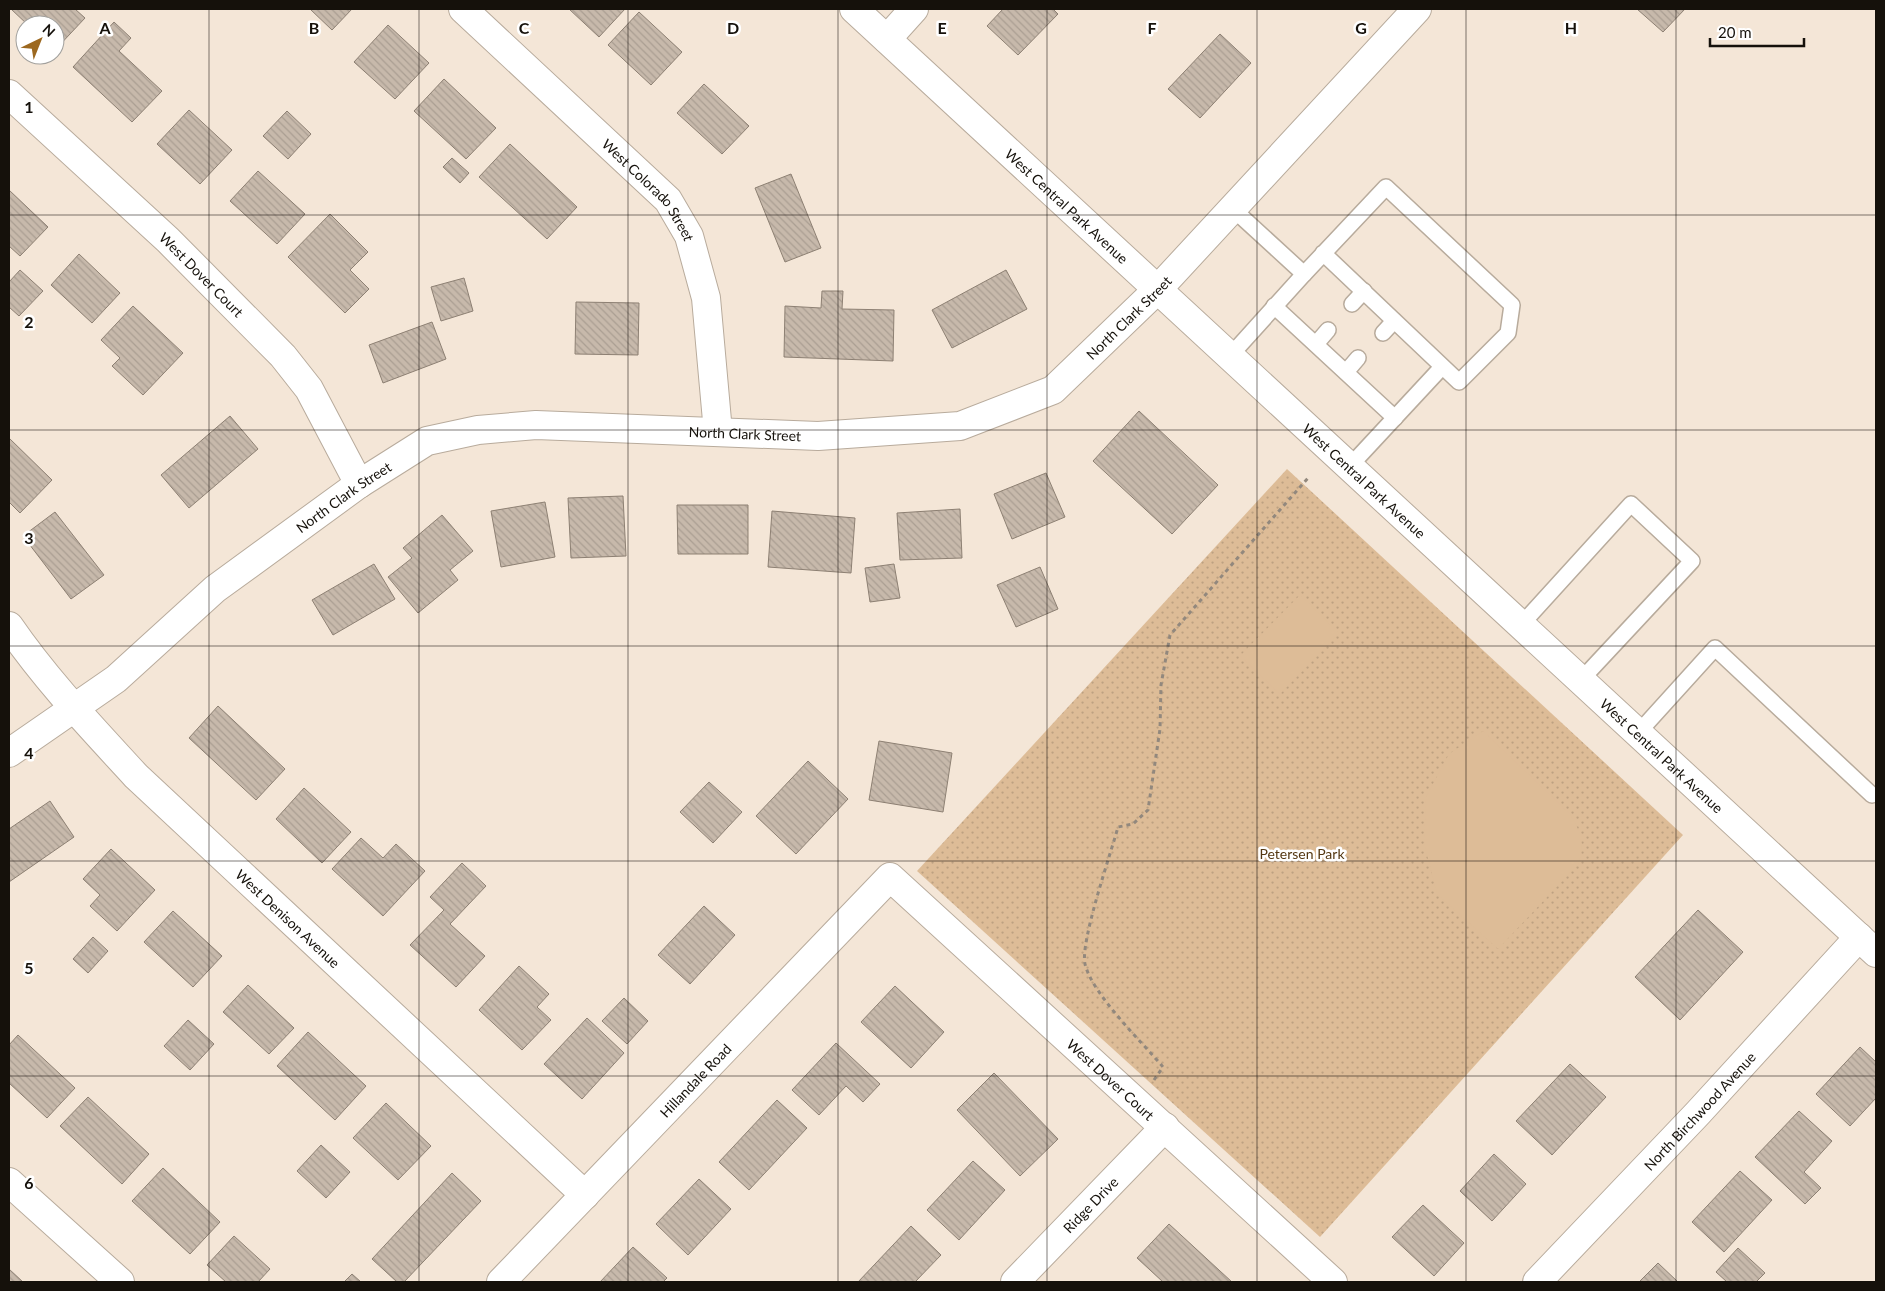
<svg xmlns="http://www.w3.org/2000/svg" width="1885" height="1291" font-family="Lato,sans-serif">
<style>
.grass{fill:url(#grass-dots)}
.garden{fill:#ddbc97}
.building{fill:url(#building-back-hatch);stroke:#8d8073}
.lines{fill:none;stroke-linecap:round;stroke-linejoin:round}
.service-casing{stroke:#b8ab9c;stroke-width:18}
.minor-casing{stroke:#b8ab9c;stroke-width:30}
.tertiary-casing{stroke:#b8ab9c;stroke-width:30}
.path{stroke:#92887d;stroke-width:3;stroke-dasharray:4 4;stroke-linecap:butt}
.service{stroke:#fff;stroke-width:15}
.minor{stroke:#fff;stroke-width:28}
.tertiary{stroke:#fff;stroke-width:28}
.grid{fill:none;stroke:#15110b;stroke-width:1;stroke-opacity:0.55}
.labels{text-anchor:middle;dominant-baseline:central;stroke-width:5;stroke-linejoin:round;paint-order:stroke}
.street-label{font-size:14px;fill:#15110b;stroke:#fff}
.park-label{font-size:14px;fill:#553812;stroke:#fff}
.grid-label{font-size:16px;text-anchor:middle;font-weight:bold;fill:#15110b;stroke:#fff;stroke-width:5;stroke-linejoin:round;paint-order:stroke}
</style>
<defs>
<pattern id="grass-dots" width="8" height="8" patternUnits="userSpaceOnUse" patternTransform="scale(1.25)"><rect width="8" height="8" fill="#ddbc97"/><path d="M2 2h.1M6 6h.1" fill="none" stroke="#bda181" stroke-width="1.8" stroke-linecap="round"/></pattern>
<pattern id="building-back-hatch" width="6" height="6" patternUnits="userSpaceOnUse" patternTransform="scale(1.25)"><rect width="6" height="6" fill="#c7b9ab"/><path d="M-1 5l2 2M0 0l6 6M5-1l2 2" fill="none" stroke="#aa9e92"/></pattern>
</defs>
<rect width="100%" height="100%" fill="#f4e6d7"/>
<polygon class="grass" points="1287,469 1683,835 1320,1237 917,871"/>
<g class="garden">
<polygon points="1300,595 1339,633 1280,694 1240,656"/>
<path d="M 1483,731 L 1570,814 C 1580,830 1586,846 1578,864 L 1498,949 L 1437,894 L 1424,843 L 1426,797 L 1449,754 Z"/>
</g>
<g class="building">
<polygon points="11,9 75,9 85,18 55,50 55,25 28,25"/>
<polygon points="310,9 352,9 332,30"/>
<polygon points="569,9 625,9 599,37"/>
<polygon points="1003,9 1053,9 1058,14 1018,55 987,26"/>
<polygon points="1637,9 1685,9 1663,32"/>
<polygon points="639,12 682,52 651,85 608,45"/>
<polygon points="114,22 131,38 119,51 162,91 132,122 73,67"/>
<polygon points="388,25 429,63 395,99 354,62"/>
<polygon points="1220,34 1251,63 1200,118 1168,89"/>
<polygon points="444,79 496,128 466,159 414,111"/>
<polygon points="704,84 749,126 722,154 677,113"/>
<polygon points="189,110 232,150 200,184 157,144"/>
<polygon points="287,111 311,134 288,159 263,136"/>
<polygon points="510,144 577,207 547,239 479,177"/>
<polygon points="452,158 469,173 460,183 443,167"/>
<polygon points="258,171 305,214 277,244 230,201"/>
<polygon points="791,174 821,248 785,262 755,188"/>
<polygon points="9,190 48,227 20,256 9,246"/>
<polygon points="330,214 368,252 350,270 369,289 345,313 288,257"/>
<polygon points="79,254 120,293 92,323 51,285"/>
<polygon points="20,270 43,291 19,316 9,307 9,282"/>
<polygon points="1006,270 1027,309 952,348 932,310"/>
<polygon points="464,278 473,311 441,321 431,287"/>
<polygon points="822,291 843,291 842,309 894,310 893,361 784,357 785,306 821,308"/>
<polygon points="576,302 639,303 638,355 575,354"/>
<polygon points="133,306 183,353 143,395 112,366 120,358 101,340"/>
<polygon points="432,322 446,359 383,383 369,345"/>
<polygon points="1139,411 1218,485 1172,534 1093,461"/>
<polygon points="230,416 258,449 189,508 161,475"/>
<polygon points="9,438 52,480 20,513 9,502"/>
<polygon points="1046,473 1065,517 1012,539 994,494"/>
<polygon points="623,496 626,556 571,558 568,498"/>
<polygon points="545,502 555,557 501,567 491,511"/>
<polygon points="677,505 748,505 748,554 678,554"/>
<polygon points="960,509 962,558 900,560 897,513"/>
<polygon points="772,511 855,518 851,573 768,567"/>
<polygon points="55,512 104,575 71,599 23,536"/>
<polygon points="442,515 473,551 450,570 458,580 418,613 388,577 412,558 403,548"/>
<polygon points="374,564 395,599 333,635 312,600"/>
<polygon points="894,564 900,598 870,602 865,568"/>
<polygon points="1040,567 1058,609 1016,627 997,585"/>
<polygon points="218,706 285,769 256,800 189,738"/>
<polygon points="879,741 952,753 943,812 869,800"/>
<polygon points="808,761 848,799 796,854 756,816"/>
<polygon points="709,782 742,812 713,843 680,812"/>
<polygon points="304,788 351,832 322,863 276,819"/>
<polygon points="50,801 74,837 9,882 9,829"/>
<polygon points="361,838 383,858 396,844 425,871 383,916 332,869"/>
<polygon points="111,849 155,890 117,931 90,906 100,895 83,879"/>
<polygon points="462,863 486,886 450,924 485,956 456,987 410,945 444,910 430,897"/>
<polygon points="704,906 735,935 690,984 658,955"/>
<polygon points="1698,910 1743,952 1680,1020 1635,977"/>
<polygon points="173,911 222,956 193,987 144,942"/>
<polygon points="93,937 108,951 88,973 73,959"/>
<polygon points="519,966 549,994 537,1007 551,1020 522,1050 479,1010"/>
<polygon points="248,985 294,1028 269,1054 223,1012"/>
<polygon points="895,986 944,1032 911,1068 861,1022"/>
<polygon points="624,998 648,1021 627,1044 602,1021"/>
<polygon points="587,1018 624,1053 582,1099 544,1064"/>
<polygon points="188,1020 214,1044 190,1070 164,1046"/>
<polygon points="308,1032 366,1086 335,1120 277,1066"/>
<polygon points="18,1035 75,1088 47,1118 9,1083 9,1045"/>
<polygon points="836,1043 880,1084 863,1102 846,1086 819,1115 792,1090"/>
<polygon points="1860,1047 1876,1062 1876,1098 1850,1126 1816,1094"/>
<polygon points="1570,1064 1606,1097 1552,1155 1516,1121"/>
<polygon points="994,1073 1058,1139 1020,1176 957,1110"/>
<polygon points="88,1097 149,1154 122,1184 60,1126"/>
<polygon points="777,1100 807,1128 749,1190 719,1162"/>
<polygon points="386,1103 431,1146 398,1180 353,1138"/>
<polygon points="1799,1111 1832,1141 1804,1172 1821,1188 1805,1204 1755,1157"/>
<polygon points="321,1145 350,1172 326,1198 297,1171"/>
<polygon points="1494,1154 1526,1184 1492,1221 1460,1191"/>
<polygon points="973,1161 1005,1190 959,1240 927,1210"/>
<polygon points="163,1168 220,1222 190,1254 132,1201"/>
<polygon points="1740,1171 1772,1200 1724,1252 1692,1222"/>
<polygon points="452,1173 481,1201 404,1282 397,1282 372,1259"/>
<polygon points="699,1179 731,1209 688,1255 656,1224"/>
<polygon points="1423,1205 1464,1243 1434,1276 1392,1237"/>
<polygon points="1169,1224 1232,1282 1163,1282 1137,1258"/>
<polygon points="911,1226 941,1255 915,1282 858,1282"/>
<polygon points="234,1236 270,1269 258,1282 226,1282 207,1265"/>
<polygon points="633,1247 667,1278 663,1282 600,1282"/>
<polygon points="1738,1248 1765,1273 1756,1282 1727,1282 1716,1272"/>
<polygon points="1658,1263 1678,1282 1639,1282"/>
<polygon points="9,1269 23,1282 9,1282"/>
<polygon points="352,1274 361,1282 344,1282"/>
</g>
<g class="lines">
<g class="service-casing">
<g id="service">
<polyline points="1304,274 1386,187 1512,305 1508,333 1459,382 1323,253"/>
<polyline points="1352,304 1364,291"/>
<polyline points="1274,306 1395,418"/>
<polyline points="1383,333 1394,321"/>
<polyline points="1316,344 1328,330"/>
<polyline points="1230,356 1304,274 1232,208"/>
<polyline points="1346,372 1358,358"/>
<polyline points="1350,466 1442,367"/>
<polyline points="1521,625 1631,504 1692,561 1581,680"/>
<polyline points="1638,733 1715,648 1872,795"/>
</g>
</g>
<g class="minor-casing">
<g id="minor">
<path id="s1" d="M 463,9 L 668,200 L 689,236 L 706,298 L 718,432"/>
<polyline points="887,39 914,9"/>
<path id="s2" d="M 9,94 L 168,240 L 283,356 L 309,389 L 359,484"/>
<path id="s3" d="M 9,626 C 46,680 92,728 136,776 L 585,1195"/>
<path id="s4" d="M 9,753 L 116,679 L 215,589 L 359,484 L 427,441 L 478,430 L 536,425 L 818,436 L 960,426 L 1053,390 L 1158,289 L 1417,9"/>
<polyline points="9,1182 120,1282"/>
<path id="s5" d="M 501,1282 L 890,877 L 1333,1282"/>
<path id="s6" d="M 1015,1282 L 1165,1127"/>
<path id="s7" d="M 1537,1282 L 1698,1113 L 1859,937"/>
</g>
</g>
<g class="tertiary-casing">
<g id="tertiary">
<path id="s8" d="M 854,9 L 1876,953"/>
</g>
</g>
<path class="path" d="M 1154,1080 L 1163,1067 C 1142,1042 1092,994 1085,964 C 1080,942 1111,853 1118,827 L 1133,824 L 1148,810 L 1160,729 L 1161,685 L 1170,635 L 1308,478"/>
<use href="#service" class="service"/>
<use href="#minor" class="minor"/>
<use href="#tertiary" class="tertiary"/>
</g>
<path class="grid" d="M 209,9 L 209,1282M 419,9 L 419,1282M 628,9 L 628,1282M 838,9 L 838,1282M 1047,9 L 1047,1282M 1257,9 L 1257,1282M 1466,9 L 1466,1282M 1676,9 L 1676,1282M 9,215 L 1876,215M 9,430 L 1876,430M 9,646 L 1876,646M 9,861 L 1876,861M 9,1076 L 1876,1076"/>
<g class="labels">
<g class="street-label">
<text stroke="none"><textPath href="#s1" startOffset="260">West Colorado Street</textPath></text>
<text stroke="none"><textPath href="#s8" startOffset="290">West Central Park Avenue</textPath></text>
<text stroke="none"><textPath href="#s2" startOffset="264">West Dover Court</textPath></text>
<text stroke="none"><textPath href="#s4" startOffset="1262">North Clark Street</textPath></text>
<text stroke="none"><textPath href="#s4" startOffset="842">North Clark Street</textPath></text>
<text stroke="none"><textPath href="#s8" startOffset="695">West Central Park Avenue</textPath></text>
<text stroke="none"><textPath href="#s4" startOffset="422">North Clark Street</textPath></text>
<text stroke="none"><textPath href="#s8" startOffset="1100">West Central Park Avenue</textPath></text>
<text stroke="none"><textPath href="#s3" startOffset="405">West Denison Avenue</textPath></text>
<text stroke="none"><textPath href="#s5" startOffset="861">West Dover Court</textPath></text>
<text stroke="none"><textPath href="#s5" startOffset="280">Hillandale Road</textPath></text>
<text stroke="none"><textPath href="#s7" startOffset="236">North Birchwood Avenue</textPath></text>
<text stroke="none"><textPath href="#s6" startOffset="108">Ridge Drive</textPath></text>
</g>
<g class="park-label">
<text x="1302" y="853">Petersen Park</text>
</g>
</g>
<g class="grid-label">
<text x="105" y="34">A</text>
<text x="314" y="34">B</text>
<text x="524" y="34">C</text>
<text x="733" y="34">D</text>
<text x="942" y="34">E</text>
<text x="1152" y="34">F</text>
<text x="1361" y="34">G</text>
<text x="1571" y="34">H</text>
<text x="29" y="113">1</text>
<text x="29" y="328">2</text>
<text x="29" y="544">3</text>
<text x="29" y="759">4</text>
<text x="29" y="974">5</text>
<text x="29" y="1189">6</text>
</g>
<rect width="1885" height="1291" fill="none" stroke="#15110b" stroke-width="20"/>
<g transform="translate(40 40) rotate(43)"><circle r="24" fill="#ffffff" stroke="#a1a09d"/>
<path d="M0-4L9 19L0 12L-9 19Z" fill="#9c681f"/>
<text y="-8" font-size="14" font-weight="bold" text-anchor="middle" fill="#15110b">N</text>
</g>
<path d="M1710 38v8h94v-8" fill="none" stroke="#15110b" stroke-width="2.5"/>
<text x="1718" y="38" font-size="15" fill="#15110b" stroke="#ffffff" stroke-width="4" paint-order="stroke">20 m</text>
</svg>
